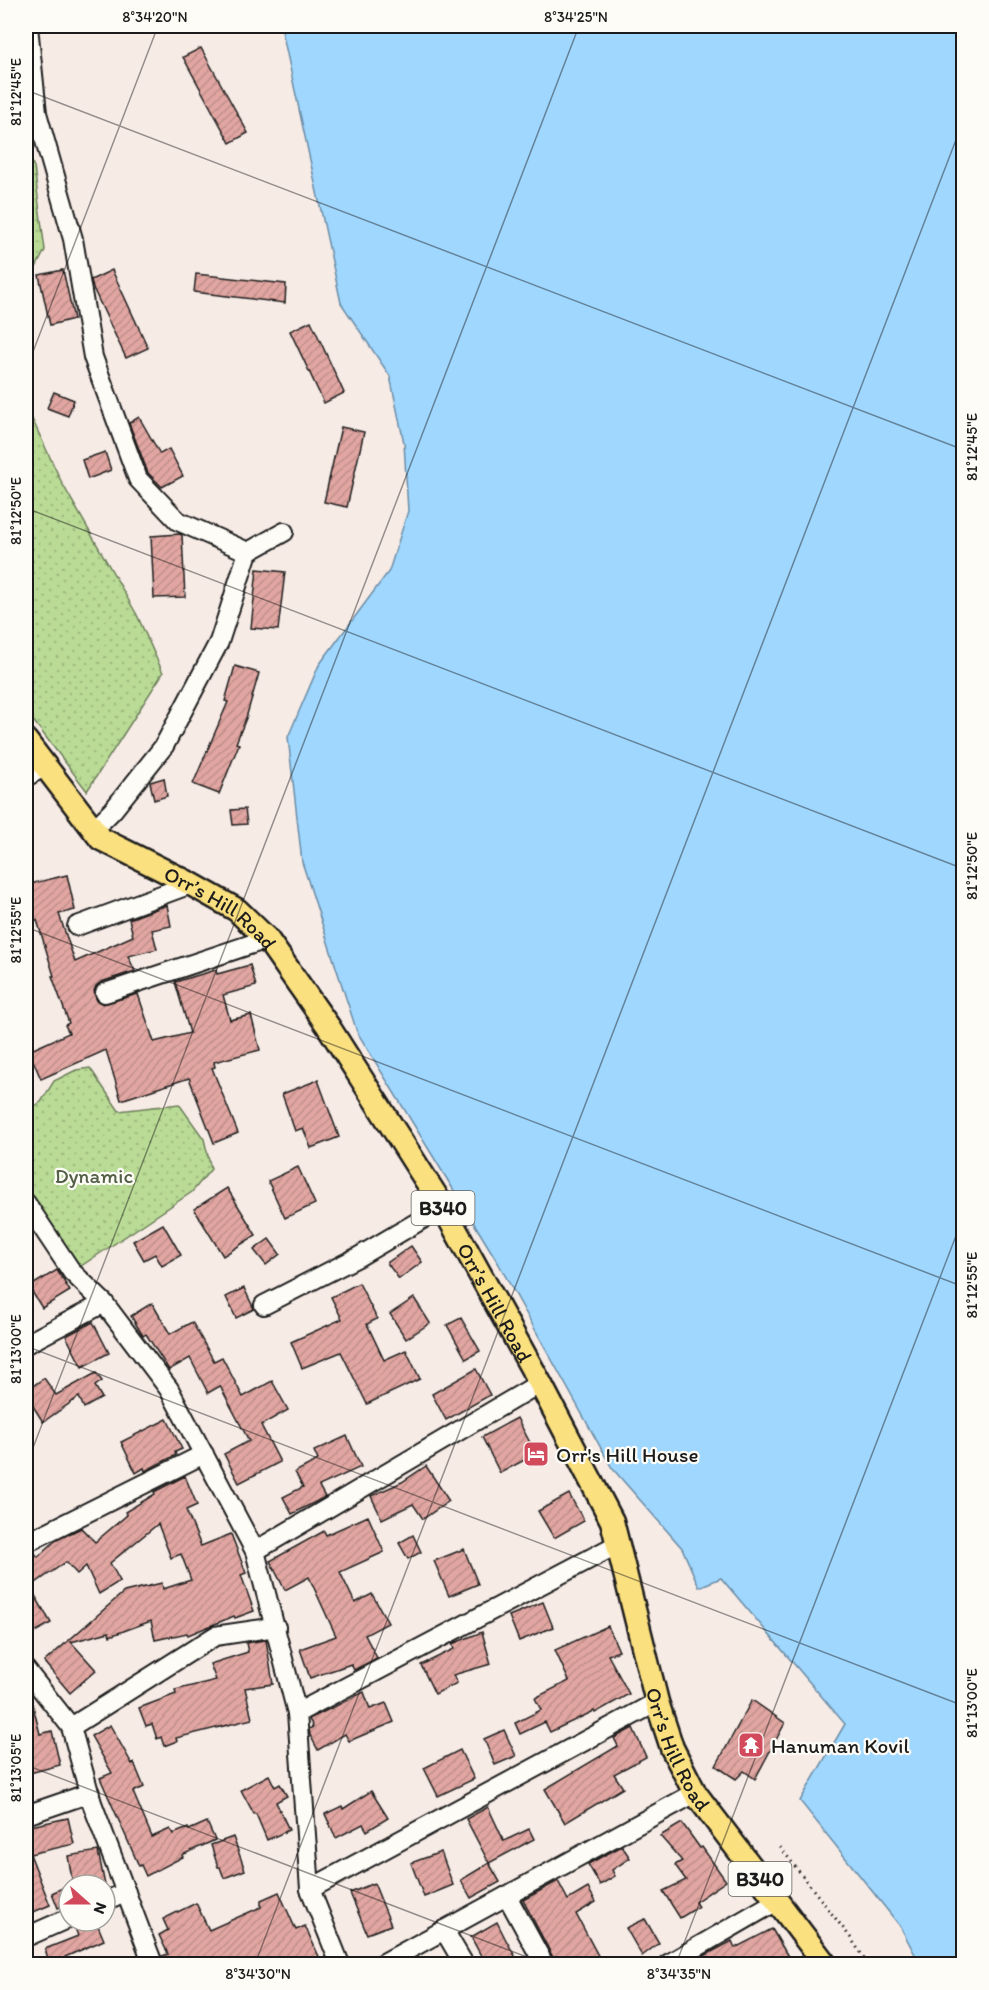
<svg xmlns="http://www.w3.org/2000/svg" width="989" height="1990" font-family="Itim,sans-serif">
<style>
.grass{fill:url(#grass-dots);stroke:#6a7c58;stroke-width:1.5}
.water{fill:#9fd7ff;stroke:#6b8ca4;stroke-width:1.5}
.building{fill:url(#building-hatch);stroke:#1c1c1c;stroke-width:1.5}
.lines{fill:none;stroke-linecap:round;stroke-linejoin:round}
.minor-casing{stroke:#1c1c1c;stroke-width:22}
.major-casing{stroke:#1c1c1c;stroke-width:27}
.path{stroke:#1c1c1c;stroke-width:3;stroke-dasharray:1.5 4.5;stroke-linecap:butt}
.minor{stroke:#fdfcf7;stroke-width:18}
.major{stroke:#fbe080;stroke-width:22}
.ticks{fill:none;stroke:#1c1c1c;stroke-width:1.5;stroke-opacity:0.45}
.labels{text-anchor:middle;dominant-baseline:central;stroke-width:4.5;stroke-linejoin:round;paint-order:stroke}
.shield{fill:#fdfcf7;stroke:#605f5e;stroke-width:1.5}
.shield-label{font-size:20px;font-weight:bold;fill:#1c1c1c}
.street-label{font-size:21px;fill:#1c1c1c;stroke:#fdfcf7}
.park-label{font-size:21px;fill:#535f46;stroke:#fdfcf7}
.poi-label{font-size:21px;fill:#1c1c1c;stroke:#fdfcf7;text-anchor:start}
.neatline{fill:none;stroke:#1c1c1c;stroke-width:2}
.ticks-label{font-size:15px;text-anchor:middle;fill:#1c1c1c}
</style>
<defs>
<pattern id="grass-dots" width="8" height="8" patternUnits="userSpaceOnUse" patternTransform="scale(1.5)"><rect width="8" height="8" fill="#b9db95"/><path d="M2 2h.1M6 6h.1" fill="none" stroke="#9ebb80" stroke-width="1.8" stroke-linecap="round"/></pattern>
<pattern id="building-hatch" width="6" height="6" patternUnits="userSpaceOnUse" patternTransform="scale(1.5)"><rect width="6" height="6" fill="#e1a6a1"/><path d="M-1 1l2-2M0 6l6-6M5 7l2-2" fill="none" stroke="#c08e8a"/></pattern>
</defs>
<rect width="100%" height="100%" fill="#f7ebe6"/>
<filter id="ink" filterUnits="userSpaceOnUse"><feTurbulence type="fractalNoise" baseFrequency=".0167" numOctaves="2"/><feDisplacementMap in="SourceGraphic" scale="12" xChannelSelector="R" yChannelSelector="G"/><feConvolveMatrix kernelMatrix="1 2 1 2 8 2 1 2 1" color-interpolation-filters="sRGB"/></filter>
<g filter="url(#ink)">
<g class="grass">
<polygon points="26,149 34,167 45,250 26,287"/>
<polygon points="26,406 62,483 137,615 163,673 87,791 26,711"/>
<polygon points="90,1068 119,1111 179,1104 204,1139 211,1169 192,1192 72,1272 26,1203 26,1112 41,1102 54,1081 76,1070"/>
</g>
<polygon class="water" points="281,26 963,26 963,1964 920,1964 900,1926 800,1801 845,1724 721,1578 699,1587 682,1548 612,1468 497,1261 357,1032 302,862 288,737 319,665 389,571 408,511 404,443 390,376 341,303"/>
<g class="building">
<polygon points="201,48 248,133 230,143 183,57"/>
<polygon points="63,270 74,319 50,325 39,275"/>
<polygon points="112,270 148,348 126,358 93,288 91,280"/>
<polygon points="196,274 286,284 285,303 194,292"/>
<polygon points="311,321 344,393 324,403 290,331"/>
<polygon points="54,392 74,400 68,416 47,408"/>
<polygon points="139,417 160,454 169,449 183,476 162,487 148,473 129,423"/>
<polygon points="341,427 364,432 347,507 324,502"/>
<polygon points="105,452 111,470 88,479 82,460"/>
<polygon points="179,534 182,535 185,597 154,598 151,536"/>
<polygon points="257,569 285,572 278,630 251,628"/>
<polygon points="235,666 259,673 246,718 236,743 239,744 219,794 193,784 228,702 225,701"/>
<polygon points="164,778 167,796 154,800 150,782"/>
<polygon points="245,809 247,824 233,825 231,810"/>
<polygon points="67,875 75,910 59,914 75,962 133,936 129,919 167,905 171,926 152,930 157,949 128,956 135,971 101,982 96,986 94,991 97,1001 103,1004 138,994 154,1042 190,1033 175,982 216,970 217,974 250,965 256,986 223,995 230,1020 251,1015 260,1050 214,1062 215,1067 212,1068 238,1133 214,1143 189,1078 121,1100 106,1050 41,1079 29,1051 69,1033 65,1025 69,1023 52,976 54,976 37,920 33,920 26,885"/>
<polygon points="318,1080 339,1137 311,1148 303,1128 295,1131 282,1094"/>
<polygon points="298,1167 315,1204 285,1218 268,1181"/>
<polygon points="227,1188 256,1235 223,1256 194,1209"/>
<polygon points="163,1224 181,1255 162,1266 155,1254 144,1260 133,1241"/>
<polygon points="269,1239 280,1254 266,1265 254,1250"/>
<polygon points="411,1246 422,1262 399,1279 387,1263"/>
<polygon points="57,1270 70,1291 42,1308 29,1287"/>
<polygon points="359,1283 377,1319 367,1324 384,1360 406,1350 420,1379 367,1404 341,1352 302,1368 291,1342 342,1319 331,1297"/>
<polygon points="244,1288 254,1309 236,1318 226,1297"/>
<polygon points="414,1298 430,1323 406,1339 390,1314"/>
<polygon points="152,1303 170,1334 192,1322 214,1361 222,1357 243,1397 272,1381 288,1410 261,1425 280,1462 239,1483 224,1454 249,1441 220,1386 208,1393 190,1358 169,1370 146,1334 143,1336 131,1316"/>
<polygon points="461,1318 480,1351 466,1359 447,1325"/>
<polygon points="93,1322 109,1353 82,1367 66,1336"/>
<polygon points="476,1369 490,1395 446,1420 432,1394"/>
<polygon points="96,1373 102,1381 95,1386 102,1398 84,1408 79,1397 43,1422 26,1395 26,1391 44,1378 56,1395"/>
<polygon points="517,1418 536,1454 500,1473 482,1437"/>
<polygon points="167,1419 182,1449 175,1452 176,1455 145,1471 144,1468 136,1473 121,1442"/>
<polygon points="347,1436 361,1467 319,1486 325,1497 292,1514 283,1497 303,1487 295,1472 318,1460 314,1451"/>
<polygon points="426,1466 449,1501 423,1519 413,1504 382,1519 371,1496 402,1482"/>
<polygon points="185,1476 197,1505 186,1510 201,1546 231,1534 246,1573 241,1575 254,1611 235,1618 234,1616 188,1635 187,1633 155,1640 151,1621 110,1636 109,1632 71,1642 96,1670 70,1693 44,1662 124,1592 162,1583 163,1589 191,1580 181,1554 171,1558 158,1524 110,1563 120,1581 99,1594 86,1566 77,1574 66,1562 30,1587 51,1623 26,1637 26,1554 34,1552 38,1557 55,1541 81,1528 95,1542 127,1515 125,1512 155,1494 154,1492"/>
<polygon points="569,1494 584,1521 554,1538 538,1511"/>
<polygon points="368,1516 384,1552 340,1572 355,1603 372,1594 388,1623 365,1635 377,1658 354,1670 351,1664 310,1678 300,1649 336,1636 309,1577 285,1590 270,1561 324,1531 326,1535"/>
<polygon points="413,1535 421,1552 408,1559 399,1543"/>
<polygon points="464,1549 478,1584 449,1596 434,1561"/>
<polygon points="543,1602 553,1627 519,1641 509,1616"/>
<polygon points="608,1626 619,1651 608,1655 629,1694 595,1713 594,1711 550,1732 545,1722 520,1734 515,1723 541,1710 535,1698 569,1681 555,1650"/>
<polygon points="482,1632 491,1664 453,1675 457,1683 435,1694 421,1665 454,1649 452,1644"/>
<polygon points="266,1640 273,1684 245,1688 252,1719 176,1738 177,1741 164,1746 161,1737 157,1739 152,1724 146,1726 139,1708 176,1694 175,1690 216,1680 210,1664 248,1652 246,1643"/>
<polygon points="364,1692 370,1709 386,1703 394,1722 349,1741 345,1734 318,1750 310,1735 309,1729 313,1727 309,1719"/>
<polygon points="30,1694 40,1734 52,1731 60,1765 26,1774 26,1695"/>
<polygon points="752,1700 785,1723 755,1779 744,1771 736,1779 716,1766"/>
<polygon points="110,1725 132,1764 134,1763 144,1787 133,1792 152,1837 170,1829 173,1834 188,1828 189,1830 207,1822 215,1840 182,1855 183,1857 146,1876 141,1865 139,1866 100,1778 112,1773 91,1736"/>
<polygon points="633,1728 646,1757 614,1774 623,1788 565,1823 545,1789 618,1746 614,1738"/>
<polygon points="504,1730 516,1756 495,1765 484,1739"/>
<polygon points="460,1750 474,1779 438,1796 424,1768"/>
<polygon points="269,1775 275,1787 280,1784 287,1796 276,1802 289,1830 267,1840 256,1814 254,1814 241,1790"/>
<polygon points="371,1791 388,1818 367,1831 363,1824 336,1838 325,1814 342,1806 343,1809"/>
<polygon points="488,1807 504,1841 529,1829 534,1839 489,1863 466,1819"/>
<polygon points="68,1818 74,1844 30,1854 50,1905 26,1915 26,1827"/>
<polygon points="682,1823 700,1848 702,1847 726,1881 695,1902 698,1907 680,1918 663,1891 686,1880 675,1865 682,1861 660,1836"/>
<polygon points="233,1837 245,1870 224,1878 220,1867 218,1867 211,1845"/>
<polygon points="622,1846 630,1858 612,1870 615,1876 600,1885 588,1864"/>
<polygon points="98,1851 105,1885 73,1885 68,1856"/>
<polygon points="441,1852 453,1885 424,1897 411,1863"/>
<polygon points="489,1863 500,1882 471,1898 461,1880"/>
<polygon points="558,1881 568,1900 588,1888 596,1902 576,1914 603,1965 557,1965 523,1900"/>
<polygon points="374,1883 391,1925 367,1934 350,1893"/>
<polygon points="69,1885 69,1903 58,1908 52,1893"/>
<polygon points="279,1892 296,1930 305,1926 321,1961 313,1965 249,1965 246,1961 238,1965 164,1965 162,1956 168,1954 159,1935 168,1930 163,1919 196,1903 209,1930 261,1907 261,1900"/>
<polygon points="645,1919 659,1943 642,1956 626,1928"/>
<polygon points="93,1921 96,1921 104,1940 65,1957 68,1965 50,1965 45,1949 78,1936 75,1928"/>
<polygon points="497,1922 505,1938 520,1965 486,1965 471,1937"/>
<polygon points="772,1929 793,1965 709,1965 704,1956 732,1941 735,1948"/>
</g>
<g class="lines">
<g class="minor-casing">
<g id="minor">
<polyline points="28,26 37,113 73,239 93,357 138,479 178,521 248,552"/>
<polyline points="26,777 44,767"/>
<polyline points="93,830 113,810 164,746 219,642 248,552 284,532"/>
<polyline points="77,926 191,884"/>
<polyline points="105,993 267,939"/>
<polyline points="26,1203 72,1272 104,1303 169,1389 255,1551 297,1713 310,1889 340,1964"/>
<polyline points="264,1305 358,1257 443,1207"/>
<polyline points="26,1344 104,1303"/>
<polyline points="26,1543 204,1454"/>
<polyline points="255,1551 540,1383"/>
<polyline points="26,1670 71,1727 92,1803 153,1964"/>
<polyline points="297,1713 618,1544"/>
<polyline points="71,1727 215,1636 276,1627"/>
<polyline points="26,1815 90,1793"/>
<polyline points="310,1889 657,1702"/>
<polyline points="507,1896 544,1964"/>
<polyline points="105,1902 126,1892"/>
<polyline points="444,1930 464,1964"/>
<polyline points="26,1937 69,1918"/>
<polyline points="382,1964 695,1793"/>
<polyline points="668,1964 777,1901"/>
</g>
</g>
<g class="major-casing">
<g id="major">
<path id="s1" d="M 26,741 L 101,839 L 191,884 L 237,910 L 267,939 L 328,1026 L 443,1207 L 540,1383 L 612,1521 L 657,1702 L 672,1748 L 695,1793 L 825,1964"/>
</g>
</g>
<polyline class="path" points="780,1847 850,1937 868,1964"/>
<use href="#minor" class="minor"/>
<use href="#major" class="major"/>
</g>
</g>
<path class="ticks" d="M 950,26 L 964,31M 26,90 L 964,450M 26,370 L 158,26M 26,508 L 964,869M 26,927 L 964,1287M 26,1346 L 964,1706M 26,1466 L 579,26M 26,1765 L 545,1964M 255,1964 L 964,119M 676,1964 L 964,1215"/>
<defs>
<g id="hotel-square" transform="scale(1.35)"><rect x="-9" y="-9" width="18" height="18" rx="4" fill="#d1495b" stroke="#fdfcf7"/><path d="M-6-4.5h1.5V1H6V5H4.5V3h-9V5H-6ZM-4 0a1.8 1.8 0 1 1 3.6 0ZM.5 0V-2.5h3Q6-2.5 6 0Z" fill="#fff"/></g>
<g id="temple-square" transform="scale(1.35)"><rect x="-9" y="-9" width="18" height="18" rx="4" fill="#d1495b" stroke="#fdfcf7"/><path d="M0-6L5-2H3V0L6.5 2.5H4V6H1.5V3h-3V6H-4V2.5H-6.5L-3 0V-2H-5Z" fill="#fff"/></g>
</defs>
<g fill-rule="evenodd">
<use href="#hotel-square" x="536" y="1454"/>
<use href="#temple-square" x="751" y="1745"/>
</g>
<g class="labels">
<g class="shield">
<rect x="411.5" y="1191" width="63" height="34" rx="4.5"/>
<rect x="728.5" y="1862" width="63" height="34" rx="4.5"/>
</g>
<g class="shield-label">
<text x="443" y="1208">B340</text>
<text x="760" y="1879">B340</text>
</g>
<g class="street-label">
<text stroke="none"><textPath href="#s1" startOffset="262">Orr’s Hill Road</textPath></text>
<text stroke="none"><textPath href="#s1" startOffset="748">Orr’s Hill Road</textPath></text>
<text stroke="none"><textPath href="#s1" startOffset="1234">Orr’s Hill Road</textPath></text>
</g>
<g class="park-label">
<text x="94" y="1175">Dynamic</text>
</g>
<g class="poi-label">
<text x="556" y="1454">Orr's Hill House</text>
<text x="771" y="1745">Hanuman Kovil</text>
</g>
</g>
<rect width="989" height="1990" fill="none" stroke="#fdfcf7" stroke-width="66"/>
<g transform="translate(87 1903) rotate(111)"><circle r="28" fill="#fdfcf7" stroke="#a3a29f" stroke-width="1.5"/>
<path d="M0-4.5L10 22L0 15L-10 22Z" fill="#d1495b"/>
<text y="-9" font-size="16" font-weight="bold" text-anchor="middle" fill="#1c1c1c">N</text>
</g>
<rect x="33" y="33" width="923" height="1924" class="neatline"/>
<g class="ticks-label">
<text x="155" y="22">8°34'20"N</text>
<text x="576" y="22">8°34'25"N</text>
<text transform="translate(16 92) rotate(-90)" y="5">81°12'45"E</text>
<text transform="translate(972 447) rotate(-90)" y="5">81°12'45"E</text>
<text transform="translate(16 511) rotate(-90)" y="5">81°12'50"E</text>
<text transform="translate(972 866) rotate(-90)" y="5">81°12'50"E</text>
<text transform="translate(16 930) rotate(-90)" y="5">81°12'55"E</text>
<text transform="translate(972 1285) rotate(-90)" y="5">81°12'55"E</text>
<text transform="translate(16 1349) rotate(-90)" y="5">81°13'00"E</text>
<text transform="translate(972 1703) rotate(-90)" y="5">81°13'00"E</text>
<text transform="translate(16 1768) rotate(-90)" y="5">81°13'05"E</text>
<text x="258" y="1979">8°34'30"N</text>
<text x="679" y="1979">8°34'35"N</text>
</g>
</svg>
